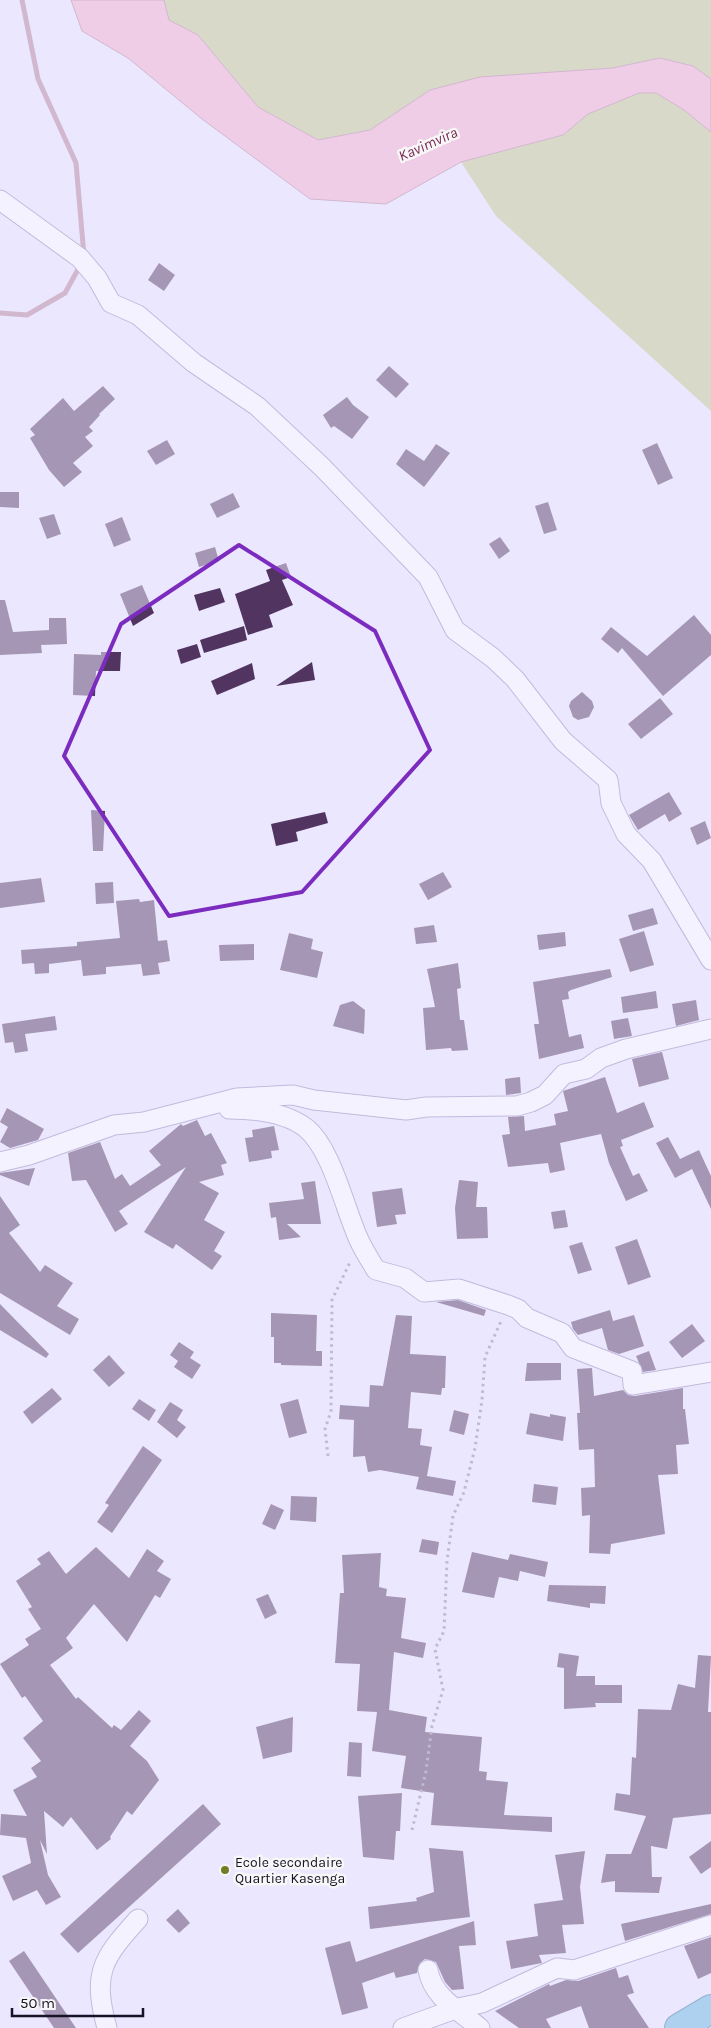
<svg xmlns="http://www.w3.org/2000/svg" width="711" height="2028" font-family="Karla,sans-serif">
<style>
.green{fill:#c0c889}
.water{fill:#f5adc9;stroke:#b27e98}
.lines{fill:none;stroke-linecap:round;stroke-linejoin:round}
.stream{stroke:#b27e98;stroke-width:5}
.building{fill:#51345f}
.minor-casing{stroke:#8f84b8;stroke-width:21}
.trunk-casing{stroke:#2f7098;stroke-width:30}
.path{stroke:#89849a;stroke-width:3;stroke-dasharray:2.5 4;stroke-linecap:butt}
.minor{stroke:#fff;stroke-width:19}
.trunk{stroke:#63b6de;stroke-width:28}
.marked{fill:none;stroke:#7b2cbf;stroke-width:4;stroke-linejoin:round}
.poi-dot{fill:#747c26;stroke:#f7f7f7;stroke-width:2}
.labels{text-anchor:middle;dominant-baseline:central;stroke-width:5;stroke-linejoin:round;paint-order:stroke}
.poi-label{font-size:14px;fill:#171225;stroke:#f7f7f7;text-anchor:start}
.water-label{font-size:15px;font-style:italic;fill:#79284f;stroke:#f7f7f7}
</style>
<rect width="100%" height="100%" fill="#ebe7fe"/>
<g class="green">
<polygon points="164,0 711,0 711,79 693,66 660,58 613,68 430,90 370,130 318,140 258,107 198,35 169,20"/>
<polygon points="639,93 656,93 684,110 711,132 711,411 496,216 461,162 563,135 588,114"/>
</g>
<polygon class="water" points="71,0 164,0 169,20 198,35 258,107 318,140 370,130 430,90 480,77 613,68 660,58 693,66 711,79 711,132 684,110 656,93 639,93 588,114 563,135 461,162 386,204 310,199 202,119 128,58 82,31"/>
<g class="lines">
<g class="stream">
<polyline points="22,0 38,79 76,163 84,256"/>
<polyline points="0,313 27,315 65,293 81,264"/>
</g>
</g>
<g class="building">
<polygon points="159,263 175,275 164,291 148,280"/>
<polygon points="389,366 409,384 396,398 376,380"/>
<polygon points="103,386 115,399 99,414 100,415 89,427 93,431 85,437 93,446 73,463 82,472 64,487 49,470 30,438 35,435 30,429 63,398 74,411"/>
<polygon points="347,397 353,405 369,417 352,439 334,426 331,428 323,415"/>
<polygon points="167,440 175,454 156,465 147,451"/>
<polygon points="657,443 673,478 658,485 642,450"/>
<polygon points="436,444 450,453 424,487 396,464 406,449 424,461"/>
<polygon points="0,492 19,492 19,508 0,507"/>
<polygon points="233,493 240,507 217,518 210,504"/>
<polygon points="548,502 557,530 544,534 535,506"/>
<polygon points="54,514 61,534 47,539 39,518"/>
<polygon points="122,517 131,540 114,547 105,524"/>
<polygon points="500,537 510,551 499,559 489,544"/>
<polygon points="215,547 219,561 199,567 195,553"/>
<polygon points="286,563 291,577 282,580 293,605 269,615 273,627 248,635 235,594 270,581 266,570"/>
<polygon points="142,585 154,613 133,626 120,594"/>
<polygon points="220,588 225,602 199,611 194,595"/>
<polygon points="0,600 5,600 13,632 49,630 49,618 66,618 67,644 41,645 42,653 0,655"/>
<polygon points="694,615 711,635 711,655 663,696 622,648 618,653 601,639 611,627 647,656"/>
<polygon points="244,626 247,640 204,653 200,640"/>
<polygon points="197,644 201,657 181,664 177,650"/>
<polygon points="101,652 121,652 120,671 96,671 95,696 73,695 74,654 101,655"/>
<polygon points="312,662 315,680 276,686"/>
<polygon points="252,663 255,679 217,695 211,681"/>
<polygon points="582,692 592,701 594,707 589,717 578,720 573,717 569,706 571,701"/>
<polygon points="660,698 673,714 641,739 628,724"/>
<polygon points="669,792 682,814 669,822 665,814 638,830 629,815"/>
<polygon points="91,810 105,811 103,851 93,851"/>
<polygon points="325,812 328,823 296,832 298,841 276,846 271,824"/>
<polygon points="705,821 711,838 697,845 690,828"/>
<polygon points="443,872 452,887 428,900 419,884"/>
<polygon points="41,878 45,902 0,908 0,883"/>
<polygon points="113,882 114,903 96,904 95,883"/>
<polygon points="139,899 140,902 154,900 158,941 167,940 170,961 158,963 160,974 143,976 141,964 106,967 106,974 83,976 81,960 49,964 49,973 35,974 34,963 22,964 21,950 77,946 77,942 120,938 116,901"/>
<polygon points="653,908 658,924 633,931 628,915"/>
<polygon points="434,925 437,942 416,944 414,928"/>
<polygon points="644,931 654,965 630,972 619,939"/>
<polygon points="565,932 566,946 539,950 537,935"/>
<polygon points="289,933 313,939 311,949 323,952 317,978 280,970"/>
<polygon points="254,944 254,960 220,961 219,945"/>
<polygon points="458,963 461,988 457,989 460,1020 464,1020 468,1050 452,1051 451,1048 426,1050 423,1008 435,1007 427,969"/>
<polygon points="610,969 612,977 571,990 568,992 569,999 562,1000 569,1037 581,1034 584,1048 539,1059 534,1024 539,1024 533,982"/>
<polygon points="656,991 658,1008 623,1013 621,997"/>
<polygon points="696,1000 699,1020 676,1026 672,1004"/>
<polygon points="353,1001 365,1010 364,1034 333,1026 340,1005"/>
<polygon points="55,1016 57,1030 25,1034 28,1051 15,1053 13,1042 5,1043 2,1024"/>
<polygon points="628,1018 632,1036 614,1039 611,1021"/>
<polygon points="662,1052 669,1079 639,1087 632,1059"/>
<polygon points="520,1077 521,1093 506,1095 505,1079"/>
<polygon points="605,1077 617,1113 644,1102 654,1127 621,1140 623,1146 620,1147 633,1176 639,1173 648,1191 626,1201 609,1163 601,1134 560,1143 565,1170 550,1173 548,1163 508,1167 502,1135 510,1134 508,1117 524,1116 525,1131 556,1125 554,1114 568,1111 563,1091"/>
<polygon points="7,1108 44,1129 38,1140 10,1148 0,1142 8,1127 0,1122"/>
<polygon points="197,1120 205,1136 211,1133 227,1163 221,1165 224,1175 199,1182 219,1193 204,1220 225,1232 214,1251 222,1256 212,1270 176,1244 173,1249 144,1232 186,1167 119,1211 128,1224 115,1232 86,1180 72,1181 68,1153 100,1142 115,1179 122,1174 130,1186 161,1165 149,1151 181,1124 183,1126"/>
<polygon points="274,1126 279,1150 271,1151 272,1158 249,1162 245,1138 253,1137 252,1130"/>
<polygon points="668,1137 680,1159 699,1150 711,1176 711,1209 692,1169 675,1178 656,1143"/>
<polygon points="35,1168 29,1186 0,1175 0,1173"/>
<polygon points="459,1180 478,1182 476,1207 487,1207 488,1238 457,1239 455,1208"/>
<polygon points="315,1181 321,1224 287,1224 301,1237 279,1240 276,1217 271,1218 269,1203 304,1199 301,1183"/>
<polygon points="402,1188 406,1214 395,1215 397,1224 377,1227 372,1192"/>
<polygon points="0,1196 20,1225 9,1233 40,1272 45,1265 73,1283 57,1306 79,1319 70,1335 0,1293"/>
<polygon points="565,1210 568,1227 554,1229 551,1212"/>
<polygon points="637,1239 651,1277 628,1285 615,1247"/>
<polygon points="582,1242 592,1270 578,1274 569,1246"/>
<polygon points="458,1300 486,1310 484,1316 436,1302"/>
<polygon points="0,1304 49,1354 46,1358 0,1330"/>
<polygon points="610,1310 613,1321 634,1315 644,1346 619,1354 608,1350 602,1328 578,1335 573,1329 571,1322"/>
<polygon points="271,1313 317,1315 316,1351 322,1351 322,1366 281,1365 281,1363 274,1363 274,1337 271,1337"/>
<polygon points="396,1315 412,1316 410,1354 446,1356 445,1388 442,1388 441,1395 411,1392 408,1428 422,1429 420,1445 432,1447 427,1476 456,1481 453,1496 416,1489 419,1477 380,1470 368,1472 365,1456 353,1457 354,1420 339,1419 340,1405 369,1407 370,1385 383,1386"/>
<polygon points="692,1324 705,1341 682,1358 669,1342"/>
<polygon points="179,1342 194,1352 190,1358 201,1365 192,1379 174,1367 178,1361 170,1355"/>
<polygon points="649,1351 656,1370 643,1372 636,1356"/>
<polygon points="109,1355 125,1373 109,1387 93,1370"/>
<polygon points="527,1363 561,1363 561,1380 525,1381"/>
<polygon points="592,1368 594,1396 623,1390 628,1395 635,1396 683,1388 683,1409 685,1409 689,1444 676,1445 678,1474 658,1475 665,1534 611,1544 610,1554 589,1553 590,1515 582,1516 581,1488 595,1487 594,1449 579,1450 577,1413 580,1413 577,1369"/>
<polygon points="52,1388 62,1399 32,1424 23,1412"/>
<polygon points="139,1399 156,1410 149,1421 132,1409"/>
<polygon points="298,1399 307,1433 289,1438 280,1404"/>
<polygon points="170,1402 183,1410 177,1420 186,1427 177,1438 157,1422"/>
<polygon points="454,1410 469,1414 464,1435 449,1431"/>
<polygon points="530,1413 550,1417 550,1414 566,1417 563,1441 526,1434"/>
<polygon points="143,1446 162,1460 112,1533 97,1522 109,1505 105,1503"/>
<polygon points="534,1484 558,1487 556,1505 532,1502"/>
<polygon points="291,1496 317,1497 316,1522 290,1520"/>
<polygon points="271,1504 284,1510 275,1530 262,1524"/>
<polygon points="422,1539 439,1542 437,1555 419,1552"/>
<polygon points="96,1547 129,1578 147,1549 164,1561 157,1571 171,1579 160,1598 155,1595 127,1642 94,1604 66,1638 73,1648 50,1665 76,1699 78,1697 112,1728 114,1725 121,1730 139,1710 151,1721 130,1746 147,1761 159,1780 132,1815 127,1811 110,1837 111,1839 97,1850 71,1817 63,1827 44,1811 47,1854 40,1840 48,1875 61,1897 46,1905 37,1890 13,1901 2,1876 31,1863 26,1838 0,1835 1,1814 27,1816 13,1790 37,1777 31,1768 41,1761 23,1738 43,1721 25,1696 22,1698 0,1664 29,1645 25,1639 41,1629 28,1609 32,1607 16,1581 41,1564 37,1559 49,1551 66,1574"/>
<polygon points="472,1552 508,1560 510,1554 548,1562 545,1577 520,1571 518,1581 499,1577 494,1598 462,1592"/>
<polygon points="381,1553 379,1587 387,1589 386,1596 406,1598 401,1638 426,1643 423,1658 394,1652 389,1710 427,1717 425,1732 482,1737 479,1771 487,1772 486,1780 508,1782 504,1815 552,1817 552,1832 431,1825 434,1793 401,1788 406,1756 372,1751 377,1712 357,1711 360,1664 335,1663 340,1593 344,1593 342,1555"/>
<polygon points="549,1585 606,1586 605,1604 590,1603 590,1608 547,1601"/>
<polygon points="268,1594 277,1613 265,1619 256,1599"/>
<polygon points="559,1653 579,1656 576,1676 595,1676 595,1685 622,1685 622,1703 595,1703 596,1707 564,1709 564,1668 557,1667"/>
<polygon points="698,1655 711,1656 708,1712 711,1712 711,1814 673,1818 667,1849 651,1846 652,1877 662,1877 659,1893 615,1892 615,1881 601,1883 606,1854 631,1854 646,1816 614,1810 616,1793 630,1795 632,1757 636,1758 638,1709 671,1710 678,1684 695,1688"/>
<polygon points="293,1717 292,1752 263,1759 256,1727"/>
<polygon points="349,1742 362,1743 361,1777 347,1776"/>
<polygon points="402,1793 400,1831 396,1831 394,1860 363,1857 358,1796"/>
<polygon points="203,1804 221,1824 78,1953 60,1934"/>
<polygon points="711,1841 711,1867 701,1874 689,1857"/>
<polygon points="429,1848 463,1851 470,1917 370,1929 368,1907 417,1901 416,1898 434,1892"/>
<polygon points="585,1851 580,1887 584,1924 562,1925 566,1953 539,1955 542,1963 511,1969 506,1941 538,1936 534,1904 563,1900 555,1855"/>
<polygon points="711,1904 711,1914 625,1941 621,1924"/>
<polygon points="178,1909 190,1923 179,1933 166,1920"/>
<polygon points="474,1921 476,1945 459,1946 464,1989 452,1990 445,1982 436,1962 425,1959 420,1963 417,1973 396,1978 394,1972 362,1983 368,2008 342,2015 325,1948 350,1941 356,1962"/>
<polygon points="711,1937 711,1973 698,1979 684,1946"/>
<polygon points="24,1951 76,2028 54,2028 9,1961"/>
<polygon points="616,1968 619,1978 628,1975 634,1993 627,1995 649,2028 589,2028 581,2006 546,2019 551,2028 519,2028 495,2011 549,1984 550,1986 566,1980 578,1981"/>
</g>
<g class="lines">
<g class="minor-casing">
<g id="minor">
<polyline points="0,200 80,258 97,278 111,303 138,315 194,363 257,406 322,467 428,577 455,630 493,658 515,679 563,741 608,780 611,803 626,834 652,861 711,960"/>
<path d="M 229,1109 C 254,1109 285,1112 306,1128 C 332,1149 345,1210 359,1240 C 364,1251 370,1260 376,1270 L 405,1278 L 424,1292 L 459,1289 L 508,1305 L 518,1309 L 527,1318 L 562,1333 L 573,1348 L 632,1371 L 633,1385 L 711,1372"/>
<polyline points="0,1162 29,1155 114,1125 144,1122 237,1098 293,1095 314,1100 406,1110 426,1107 517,1106 531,1102 545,1095 564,1074 586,1069 601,1058 626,1049 711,1029"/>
<path d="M 428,1970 C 433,1998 459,2010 480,2028"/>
<path d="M 107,2028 C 92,1973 102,1959 138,1919"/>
<polyline points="403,2028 458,2008 482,2003 557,1968 574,1970 711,1925"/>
</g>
</g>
<g class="trunk-casing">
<polyline id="trunk" points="679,2028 711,2009"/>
</g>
<g class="path">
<polyline points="328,1456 325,1429 331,1411 332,1300 351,1260"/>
<polyline points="412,1830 426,1771 432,1726 443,1690 435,1649 444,1631 447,1561 453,1516 464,1492 475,1448 482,1400 485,1357 502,1319"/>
</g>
<use href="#minor" class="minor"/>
<use href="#trunk" class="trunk"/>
</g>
<path d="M0 0H711V2028H0ZM 239,545 L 375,631 L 430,750 L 302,892 L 169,916 L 64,756 L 121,624 Z" fill="#ebe7fe" fill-opacity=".55" fill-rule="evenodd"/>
<path class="marked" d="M 239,545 L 375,631 L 430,750 L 302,892 L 169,916 L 64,756 L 121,624 Z"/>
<circle class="poi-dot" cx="225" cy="1870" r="5"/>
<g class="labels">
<g class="poi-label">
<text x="235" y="1862">Ecole secondaire<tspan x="235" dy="16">Quartier Kasenga</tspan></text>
</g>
<g class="water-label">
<text transform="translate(428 144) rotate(-24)">Kavimvira</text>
</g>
</g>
<path d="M12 2008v8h131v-8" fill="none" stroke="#171225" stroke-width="2.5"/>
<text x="20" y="2008" font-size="15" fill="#171225" stroke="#f7f7f7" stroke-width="4" paint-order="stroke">50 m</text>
</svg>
